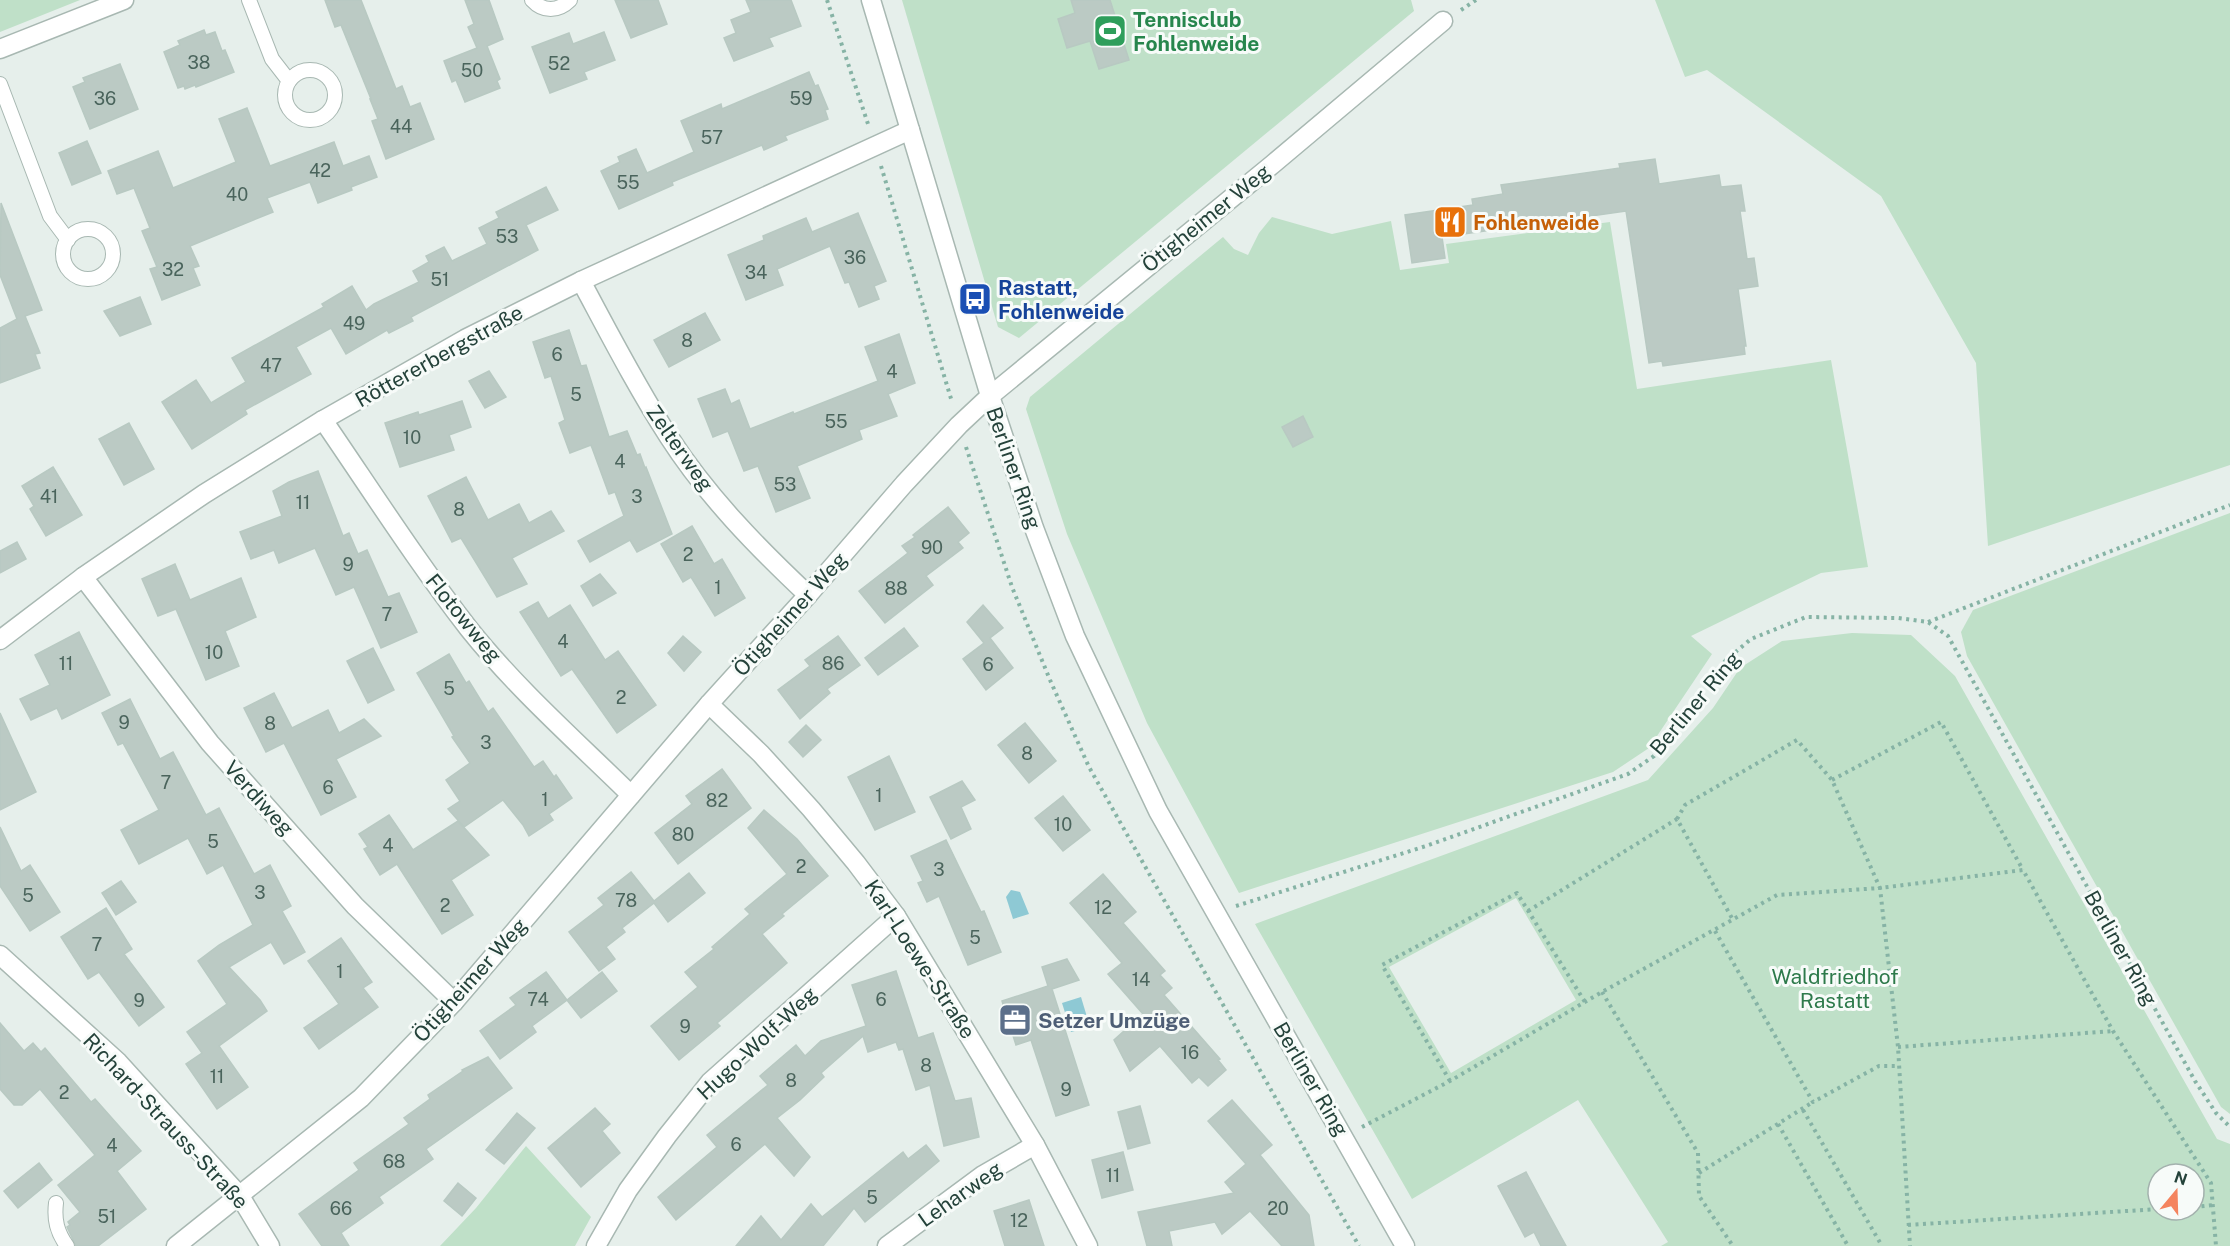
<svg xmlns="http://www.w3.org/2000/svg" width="2230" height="1246" font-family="'Public Sans',sans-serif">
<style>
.green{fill:#bfe0c8;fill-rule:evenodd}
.water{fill:#8ec9d4}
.building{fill:#bbcac4;stroke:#b8c9c2;stroke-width:1.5}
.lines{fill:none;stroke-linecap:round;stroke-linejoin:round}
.service-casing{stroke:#a8b8b2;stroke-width:16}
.minor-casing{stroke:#a8b8b2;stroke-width:21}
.tertiary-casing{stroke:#a8b8b2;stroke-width:21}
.path{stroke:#86b3a5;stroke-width:4;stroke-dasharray:3 4.5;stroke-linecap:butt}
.service{stroke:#fff;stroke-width:14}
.minor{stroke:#fff;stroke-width:18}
.tertiary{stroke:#fff;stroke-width:18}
.labels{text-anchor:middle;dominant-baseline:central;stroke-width:6;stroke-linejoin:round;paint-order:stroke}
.number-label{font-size:18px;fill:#4a645c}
.leisure-label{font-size:21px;font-weight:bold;fill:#27864d;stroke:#f7fbf9;text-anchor:start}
.street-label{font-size:21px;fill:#24423a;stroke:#f7fbf9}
.food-label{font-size:21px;font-weight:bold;fill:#c56008;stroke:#f7fbf9;text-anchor:start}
.transit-label{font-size:21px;font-weight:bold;fill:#164399;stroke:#f7fbf9;text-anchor:start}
.park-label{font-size:21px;fill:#2d7a4b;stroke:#f7fbf9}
.service-label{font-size:21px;font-weight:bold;fill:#4e5e75;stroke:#f7fbf9;text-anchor:start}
</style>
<rect width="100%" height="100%" fill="#e6efeb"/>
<g class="green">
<polygon points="0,0 80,0 0,32"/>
<polygon points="902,0 1411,0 1414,11 1019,338 998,327"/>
<polygon points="1655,0 2230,0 2230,465 1988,546 1976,363 1881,196 1707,70 1685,77"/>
<polygon points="1272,217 1332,234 1391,221 1400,270 1449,263 1446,244 1610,222 1637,389 1831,360 1868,567 1821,573 1691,636 1712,654 1649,748 1613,772 1239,893 1147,723 1067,534 1026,409 1030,397 1223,237 1234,249 1248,255 1259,233"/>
<polygon points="2230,513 2230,1114 2221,1107 1967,656 1961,632 1973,610"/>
<path d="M 1852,633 L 1911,635 L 1955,676 L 2217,1139 L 2230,1144 L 2230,1246 L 1661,1246 L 1668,1242 L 1578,1100 L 1412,1199 L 1255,924 L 1648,780 L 1713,708 L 1740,668 L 1782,641 ZM 1516,898 L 1576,1000 L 1451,1073 L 1389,967 ZM 2158,1174 L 2194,1174 L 2194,1210 L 2158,1210 Z"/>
<polygon points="526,1146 591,1217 575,1246 440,1246 476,1208"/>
</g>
<g class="water">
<polygon points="1011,890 1020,892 1029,914 1013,919 1006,897"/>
<polygon points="1081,997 1090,1027 1071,1032 1062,1003"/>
</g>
<g class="building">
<polygon points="325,0 361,0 396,89 402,86 410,107 420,103 434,139 386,159 372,121 378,119 370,99 371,99 341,25 335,27"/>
<polygon points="465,0 489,0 503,39 487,46 500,79 497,81 500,88 465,102 456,80 452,82 444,61 477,48 468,27 474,24"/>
<polygon points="615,0 658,0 667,24 631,38"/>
<polygon points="746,0 791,0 801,26 769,38 773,46 734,61 724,38 736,33 731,20 751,12"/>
<polygon points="1071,0 1110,0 1129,60 1099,69 1090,41 1067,48 1058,19 1075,13"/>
<polygon points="204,30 206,35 215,32 222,51 225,50 234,72 196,87 195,85 185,89 184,86 178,88 164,52 180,45 178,41"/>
<polygon points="604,32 615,60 584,72 587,79 550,93 532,47 569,33 573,44"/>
<polygon points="120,64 138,109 90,129 73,87 85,82 83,78"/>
<polygon points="809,72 815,86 818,85 828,109 825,110 828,119 785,136 787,140 764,150 762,145 672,182 673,185 619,209 601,171 620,162 618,157 636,149 647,173 694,152 681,121 721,104 722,109"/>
<polygon points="247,108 270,166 334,142 343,166 369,156 377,177 351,187 352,190 318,203 310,182 267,198 273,212 190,246 199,266 193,268 200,285 162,300 150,269 157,267 142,231 150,228 134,188 117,194 108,171 158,151 173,188 236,162 219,119"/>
<polygon points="87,141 101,173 72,185 59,153"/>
<polygon points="1655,159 1659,184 1719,175 1721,187 1741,185 1745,211 1740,211 1747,259 1754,258 1758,286 1738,289 1746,346 1744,346 1745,354 1663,366 1662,361 1649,363 1626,211 1442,237 1445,258 1412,263 1405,215 1473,205 1472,199 1503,194 1501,185 1620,168 1619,164"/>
<polygon points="546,187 558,210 526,225 538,250 411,317 413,321 389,333 387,330 346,354 331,328 296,347 311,374 245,410 247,414 192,449 162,402 196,380 211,403 246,382 232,358 324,307 322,304 352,286 366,310 374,304 419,282 413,271 429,262 426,256 444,247 452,261 487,244 479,228 499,218 496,212"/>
<polygon points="1,203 42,310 25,316 40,353 35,354 40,368 0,383 0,328 17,319 0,275"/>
<polygon points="858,213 886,281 874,286 879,299 859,307 849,282 845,283 830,246 777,269 783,285 746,300 728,255 764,240 763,236 806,218 812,232"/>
<polygon points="140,297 151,324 120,336 104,311"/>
<polygon points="705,313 720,340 669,367 654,340"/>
<polygon points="569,330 581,366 586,365 609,437 627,431 637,455 640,454 645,468 646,467 672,534 637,552 630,540 590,562 578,541 624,516 615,492 609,494 591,445 570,453 559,423 565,420 551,376 545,378 533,342"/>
<polygon points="899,334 915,383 888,394 897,416 859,430 862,439 797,466 810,498 776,512 758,466 744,471 728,431 713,437 698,399 725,389 731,404 739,400 750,429 793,412 794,414 878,381 865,347"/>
<polygon points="489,371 506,397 485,408 469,381"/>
<polygon points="462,401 471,427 449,435 454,450 400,467 385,423 418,412 419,415"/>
<polygon points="1303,416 1313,437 1293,447 1282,427"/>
<polygon points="129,423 154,469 124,485 99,439"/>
<polygon points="53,467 82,515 46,536 30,509 34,506 22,486"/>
<polygon points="318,471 343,536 349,533 358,554 367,550 388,597 399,593 417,632 381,648 354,587 336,595 315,548 279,563 274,550 251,559 240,532 282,516 273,491 289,482"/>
<polygon points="466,477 488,520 519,504 529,523 551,511 564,531 512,558 527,584 497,597 461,538 452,542 428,496"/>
<polygon points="948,507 969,533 958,542 963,548 926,576 933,585 885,623 859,591 908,553 902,546 915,537 913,535"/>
<polygon points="692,526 714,564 722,559 745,598 715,616 691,577 683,582 661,544"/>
<polygon points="17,542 26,559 0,573 0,551"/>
<polygon points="175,564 190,600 241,578 256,617 225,631 239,666 206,680 176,609 158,616 142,579"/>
<polygon points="600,574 616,593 593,606 581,586"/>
<polygon points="538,602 548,619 570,605 605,660 618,651 656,705 617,733 572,669 561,676 520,612"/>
<polygon points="983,605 1003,628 990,638 1013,668 986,690 963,659 984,643 967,622"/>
<polygon points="904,628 918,646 878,675 865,658"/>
<polygon points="79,632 110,695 62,719 57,708 31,720 20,699 50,685 35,655"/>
<polygon points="683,636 701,652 684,671 668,653"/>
<polygon points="838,636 860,665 827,689 830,693 800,719 778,690 810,666 805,660"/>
<polygon points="373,648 394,690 368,703 347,661"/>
<polygon points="449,654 466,683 469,681 488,712 493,708 534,767 543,761 554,777 556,775 572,798 549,814 553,820 529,836 523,825 503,800 464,827 448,809 460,801 446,780 470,763 452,737 454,736 417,673"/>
<polygon points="274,693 292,728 328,710 339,733 364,719 381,736 336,759 356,797 321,815 284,743 266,752 244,708"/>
<polygon points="130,699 160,759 173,752 206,815 219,808 254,874 270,865 291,906 282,911 305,952 284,964 271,942 229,967 260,1000 267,1011 219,1046 248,1087 217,1109 186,1064 202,1053 187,1032 227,1004 198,961 219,945 253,925 223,865 207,874 188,838 139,864 121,830 159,810 123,743 118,745 102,713"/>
<polygon points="0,713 36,792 0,810"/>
<polygon points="1025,723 1056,761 1029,783 998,745"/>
<polygon points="806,725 821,740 803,757 789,742"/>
<polygon points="889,756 915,812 875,830 848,777"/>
<polygon points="722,769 751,808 678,864 655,833 692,804 686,796"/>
<polygon points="962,781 975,800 961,807 971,829 951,839 930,797"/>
<polygon points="1063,796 1090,830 1063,851 1035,818"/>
<polygon points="764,810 797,839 828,876 782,914 784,916 762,934 787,963 717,1023 720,1026 679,1060 651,1026 698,987 685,972 714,949 712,947 750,914 745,909 787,874 748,828"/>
<polygon points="389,815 413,850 458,821 489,855 451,880 473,915 442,934 397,864 380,875 364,849 368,847 359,834"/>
<polygon points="0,827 21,871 30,865 60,912 30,931 0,886"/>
<polygon points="946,840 981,912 984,911 1001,952 968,965 939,896 927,902 918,883 923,881 911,856"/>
<polygon points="631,872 654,901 689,873 705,893 668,922 654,903 622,928 625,932 606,947 615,959 599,971 569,932 604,905 598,898"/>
<polygon points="1103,874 1136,912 1123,923 1165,971 1160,975 1172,988 1164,995 1220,1059 1218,1060 1226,1070 1208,1086 1199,1077 1192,1083 1160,1046 1130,1071 1114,1040 1143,1014 1108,974 1122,963 1070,903"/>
<polygon points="121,881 136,902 116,915 102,893"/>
<polygon points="106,908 132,949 124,954 164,1007 139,1026 99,972 88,979 61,937"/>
<polygon points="341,938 372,982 363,988 378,1007 319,1049 304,1028 339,1004 308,961"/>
<polygon points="1067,959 1079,980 1052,989 1089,1105 1056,1116 1031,1040 1016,1045 1002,1001 1048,986 1042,967"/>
<polygon points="896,971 918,1038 933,1033 955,1101 971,1098 979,1137 944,1146 930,1085 916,1090 903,1049 899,1050 896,1042 868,1052 863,1036 821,1073 824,1077 800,1100 777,1118 810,1157 794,1176 765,1144 676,1220 658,1197 717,1147 707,1135 768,1085 760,1076 796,1045 805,1056 821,1041 866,1026 852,985"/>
<polygon points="546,972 567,1000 532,1026 536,1032 500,1059 480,1031 516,1005 510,998"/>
<polygon points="602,972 617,991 581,1018 567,1000"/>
<polygon points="0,1023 24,1051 33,1043 41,1052 45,1048 91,1102 95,1099 141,1151 117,1171 146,1209 98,1246 76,1246 67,1227 70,1225 68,1222 80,1212 58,1185 95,1155 40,1089 22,1105 14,1105 0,1089"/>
<polygon points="488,1057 512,1088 426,1149 433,1159 379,1197 383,1203 341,1233 349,1246 322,1246 299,1214 359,1170 354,1163 409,1124 404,1118 430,1099 428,1095 463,1071 462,1070"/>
<polygon points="1232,1100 1272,1145 1260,1155 1309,1215 1314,1246 1282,1246 1250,1211 1222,1234 1215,1222 1169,1231 1172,1246 1147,1246 1138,1212 1234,1193 1225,1182 1246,1164 1208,1121"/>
<polygon points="1140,1106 1150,1143 1128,1149 1118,1112"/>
<polygon points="595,1108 610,1124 602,1131 620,1153 581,1187 548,1148"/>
<polygon points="517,1113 535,1128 504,1164 486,1150"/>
<polygon points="926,1145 939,1161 865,1222 854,1208 823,1246 736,1246 761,1216 781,1240 811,1204 822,1217 903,1152 908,1159"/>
<polygon points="1123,1152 1133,1190 1102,1198 1092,1160"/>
<polygon points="39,1163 52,1180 18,1208 4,1191"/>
<polygon points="1526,1172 1542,1202 1566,1246 1541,1246 1534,1232 1525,1237 1498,1186"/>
<polygon points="458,1183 476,1198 462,1216 444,1201"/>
<polygon points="1029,1200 1044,1246 1005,1246 994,1211"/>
</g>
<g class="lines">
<g class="service-casing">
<g id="service">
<polyline points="249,0 272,59 289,81"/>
<path d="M 532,0 C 543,12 558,12 570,0"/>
<circle cx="310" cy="95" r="25"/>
<polyline points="0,84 50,216 68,240"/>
<circle cx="88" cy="254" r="25"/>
<path d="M 56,1203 C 54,1220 57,1232 67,1246"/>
</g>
</g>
<g class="minor-casing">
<g id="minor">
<path d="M 581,281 C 609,333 636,386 669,437 C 707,496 757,547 808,595"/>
<path d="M 323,420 C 371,490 417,562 469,629 C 517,689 576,741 631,795"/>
<polyline points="83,577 210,743 355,906 454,1002"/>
<polyline points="0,640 83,577 204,494 323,420 465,339 581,281 910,130"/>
<polyline points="709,704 761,754 811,809 856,863 896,916 1035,1145 1088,1246"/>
<polyline points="0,955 118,1062 240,1196 270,1246"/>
<polyline points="176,1246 361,1098 454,1002 709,704 808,595 904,484 959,425 990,396 1273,164 1443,21"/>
<polyline points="596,1246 628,1190 667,1136 710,1082 896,916"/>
<polyline points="887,1246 983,1175 1035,1145"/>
</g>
</g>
<g class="tertiary-casing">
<g id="tertiary">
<polyline points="871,0 990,396 1034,528 1075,636 1158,811 1405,1246"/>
<polyline points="0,49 124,0"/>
</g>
</g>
<g class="path">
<polyline points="827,0 869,127"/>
<polyline points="1461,10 1476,0"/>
<polyline points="881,166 952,402"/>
<polyline points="966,447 1012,587 1050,680 1089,767 1359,1246"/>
<polyline points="1928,622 2230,505"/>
<polyline points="1832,780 1941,722 2023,870"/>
<polyline points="1677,819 1685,805 1797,740 1832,780 1880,888 2023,870 2113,1031 2211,1183 2216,1246"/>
<polyline points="1236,906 1426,846 1628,774 1654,756 1699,693 1726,660 1751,639 1806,617 1898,618 1928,622 1948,636 2195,1081 2216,1113 2230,1127"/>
<polyline points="1528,911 1677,819 1733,920"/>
<polyline points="1715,931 1813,1102 1879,1066 1899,1066"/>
<polyline points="1602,992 1698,1153 1699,1196 1733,1246"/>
<polyline points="1898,1047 2113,1031"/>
<polyline points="1450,1081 1382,965 1517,893 1585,1002"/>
<polyline points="1803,1110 1882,1246"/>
<polyline points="1778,1124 1848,1246"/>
<polyline points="1362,1127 1450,1081 1602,992 1777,895 1880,888 1898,1047 1910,1246"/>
<polyline points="1699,1173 1813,1102"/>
<polyline points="2194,1207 2213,1205"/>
<polyline points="1908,1225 2158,1209"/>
</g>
<use href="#service" class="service"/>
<use href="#minor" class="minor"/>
<use href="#tertiary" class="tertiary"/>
</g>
<defs>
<g id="stadium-square" transform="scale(1.725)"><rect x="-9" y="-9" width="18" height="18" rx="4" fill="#2e9e5b" stroke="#f7fbf9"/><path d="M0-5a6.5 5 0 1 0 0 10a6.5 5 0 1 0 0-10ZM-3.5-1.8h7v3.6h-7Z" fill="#fff"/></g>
<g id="restaurant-square" transform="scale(1.725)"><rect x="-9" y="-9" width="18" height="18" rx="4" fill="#e8710a" stroke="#f7fbf9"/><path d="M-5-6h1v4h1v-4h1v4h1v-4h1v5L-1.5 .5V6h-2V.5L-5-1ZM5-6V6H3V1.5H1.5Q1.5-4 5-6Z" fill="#fff"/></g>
<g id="bus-square" transform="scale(1.725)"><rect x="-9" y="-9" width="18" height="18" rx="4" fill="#1a4fb4" stroke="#f7fbf9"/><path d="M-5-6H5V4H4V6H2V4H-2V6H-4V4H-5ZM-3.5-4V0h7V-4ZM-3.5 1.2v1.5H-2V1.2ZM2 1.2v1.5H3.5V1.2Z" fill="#fff"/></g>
<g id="office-square" transform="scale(1.725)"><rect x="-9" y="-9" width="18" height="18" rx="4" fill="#5c6f8a" stroke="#f7fbf9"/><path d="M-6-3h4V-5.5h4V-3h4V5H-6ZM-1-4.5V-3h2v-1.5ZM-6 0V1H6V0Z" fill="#fff"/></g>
</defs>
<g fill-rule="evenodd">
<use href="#stadium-square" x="1110" y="31"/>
<use href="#restaurant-square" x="1450" y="222"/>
<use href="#bus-square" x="975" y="299"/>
<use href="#office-square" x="1015" y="1020"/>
</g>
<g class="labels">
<g class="number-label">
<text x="199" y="62">38</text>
<text x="559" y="63">52</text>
<text x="472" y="70">50</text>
<text x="105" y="98">36</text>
<text x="801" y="98">59</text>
<text x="401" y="126">44</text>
<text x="712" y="137">57</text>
<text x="320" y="170">42</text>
<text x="628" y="182">55</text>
<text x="237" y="194">40</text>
<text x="507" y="236">53</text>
<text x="855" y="257">36</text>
<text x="173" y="269">32</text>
<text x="756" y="272">34</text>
<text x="440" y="279">51</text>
<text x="354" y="323">49</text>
<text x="687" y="340">8</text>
<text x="557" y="354">6</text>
<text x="271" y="365">47</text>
<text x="892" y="371">4</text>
<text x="576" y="394">5</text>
<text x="836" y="421">55</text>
<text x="412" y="437">10</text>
<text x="620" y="461">4</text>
<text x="785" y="484">53</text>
<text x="49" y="496">41</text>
<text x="637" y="496">3</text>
<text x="303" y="502">11</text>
<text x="459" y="509">8</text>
<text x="932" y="547">90</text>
<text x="688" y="554">2</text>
<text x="348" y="564">9</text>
<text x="718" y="587">1</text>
<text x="896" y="588">88</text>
<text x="387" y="614">7</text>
<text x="563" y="641">4</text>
<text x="214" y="652">10</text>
<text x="66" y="663">11</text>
<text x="833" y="663">86</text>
<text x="988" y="664">6</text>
<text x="449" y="688">5</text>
<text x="621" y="697">2</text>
<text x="124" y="722">9</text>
<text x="270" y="723">8</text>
<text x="486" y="742">3</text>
<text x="1027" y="753">8</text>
<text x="166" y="782">7</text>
<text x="328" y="787">6</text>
<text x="879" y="795">1</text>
<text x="545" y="799">1</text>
<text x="717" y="800">82</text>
<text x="1063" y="824">10</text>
<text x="683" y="834">80</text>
<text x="213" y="841">5</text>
<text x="388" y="845">4</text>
<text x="801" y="866">2</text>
<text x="939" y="869">3</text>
<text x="260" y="892">3</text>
<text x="28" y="895">5</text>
<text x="626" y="900">78</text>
<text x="445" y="905">2</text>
<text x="1103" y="907">12</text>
<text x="975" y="937">5</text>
<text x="97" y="944">7</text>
<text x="340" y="971">1</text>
<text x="1141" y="979">14</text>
<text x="538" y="999">74</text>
<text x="881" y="999">6</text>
<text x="139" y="1000">9</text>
<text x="685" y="1026">9</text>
<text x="1190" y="1052">16</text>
<text x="926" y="1065">8</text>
<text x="217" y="1076">11</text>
<text x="791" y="1080">8</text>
<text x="1066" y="1089">9</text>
<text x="64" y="1092">2</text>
<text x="736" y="1144">6</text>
<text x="112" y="1145">4</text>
<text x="394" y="1161">68</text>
<text x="1113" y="1175">11</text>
<text x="872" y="1197">5</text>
<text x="341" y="1208">66</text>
<text x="1278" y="1208">20</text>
<text x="107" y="1216">51</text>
<text x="1019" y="1220">12</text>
</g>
<g class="leisure-label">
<text x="1133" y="19">Tennisclub<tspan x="1133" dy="24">Fohlenweide</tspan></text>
</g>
<g class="street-label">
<text transform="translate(1206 218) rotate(-39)">Ötigheimer Weg</text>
<text transform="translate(439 356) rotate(-29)">Röttererbergstraße</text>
<text transform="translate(680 448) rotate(55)">Zelterweg</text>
<text transform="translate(1014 468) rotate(71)">Berliner Ring</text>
<text transform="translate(790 614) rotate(-48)">Ötigheimer Weg</text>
<text transform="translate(464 618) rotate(51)">Flotowweg</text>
<text transform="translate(1695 703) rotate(-50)">Berliner Ring</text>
<text transform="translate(259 798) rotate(48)">Verdiweg</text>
<text transform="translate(2121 948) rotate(61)">Berliner Ring</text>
<text transform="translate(920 959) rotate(57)">Karl-Loewe-Straße</text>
<text transform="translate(470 980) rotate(-48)">Ötigheimer Weg</text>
<text transform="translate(757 1043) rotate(-43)">Hugo-Wolf-Weg</text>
<text transform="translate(1311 1079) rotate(60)">Berliner Ring</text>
<text transform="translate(166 1121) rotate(47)">Richard-Strauss-Straße</text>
<text transform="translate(960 1194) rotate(-35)">Leharweg</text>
</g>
<g class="food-label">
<text x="1473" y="222">Fohlenweide</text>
</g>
<g class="transit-label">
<text x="998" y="287">Rastatt,<tspan x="998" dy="24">Fohlenweide</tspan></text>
</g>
<g class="park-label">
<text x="1835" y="976">Waldfriedhof<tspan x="1835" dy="24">Rastatt</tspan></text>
</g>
<g class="service-label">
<text x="1038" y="1020">Setzer Umzüge</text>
</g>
</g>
<g transform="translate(2176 1192) rotate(19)"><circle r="28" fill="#f7fbf9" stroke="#a3b1ad" stroke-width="1.5"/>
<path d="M0-4.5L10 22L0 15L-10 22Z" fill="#f4845f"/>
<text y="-9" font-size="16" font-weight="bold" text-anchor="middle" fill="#24423a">N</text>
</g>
</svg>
